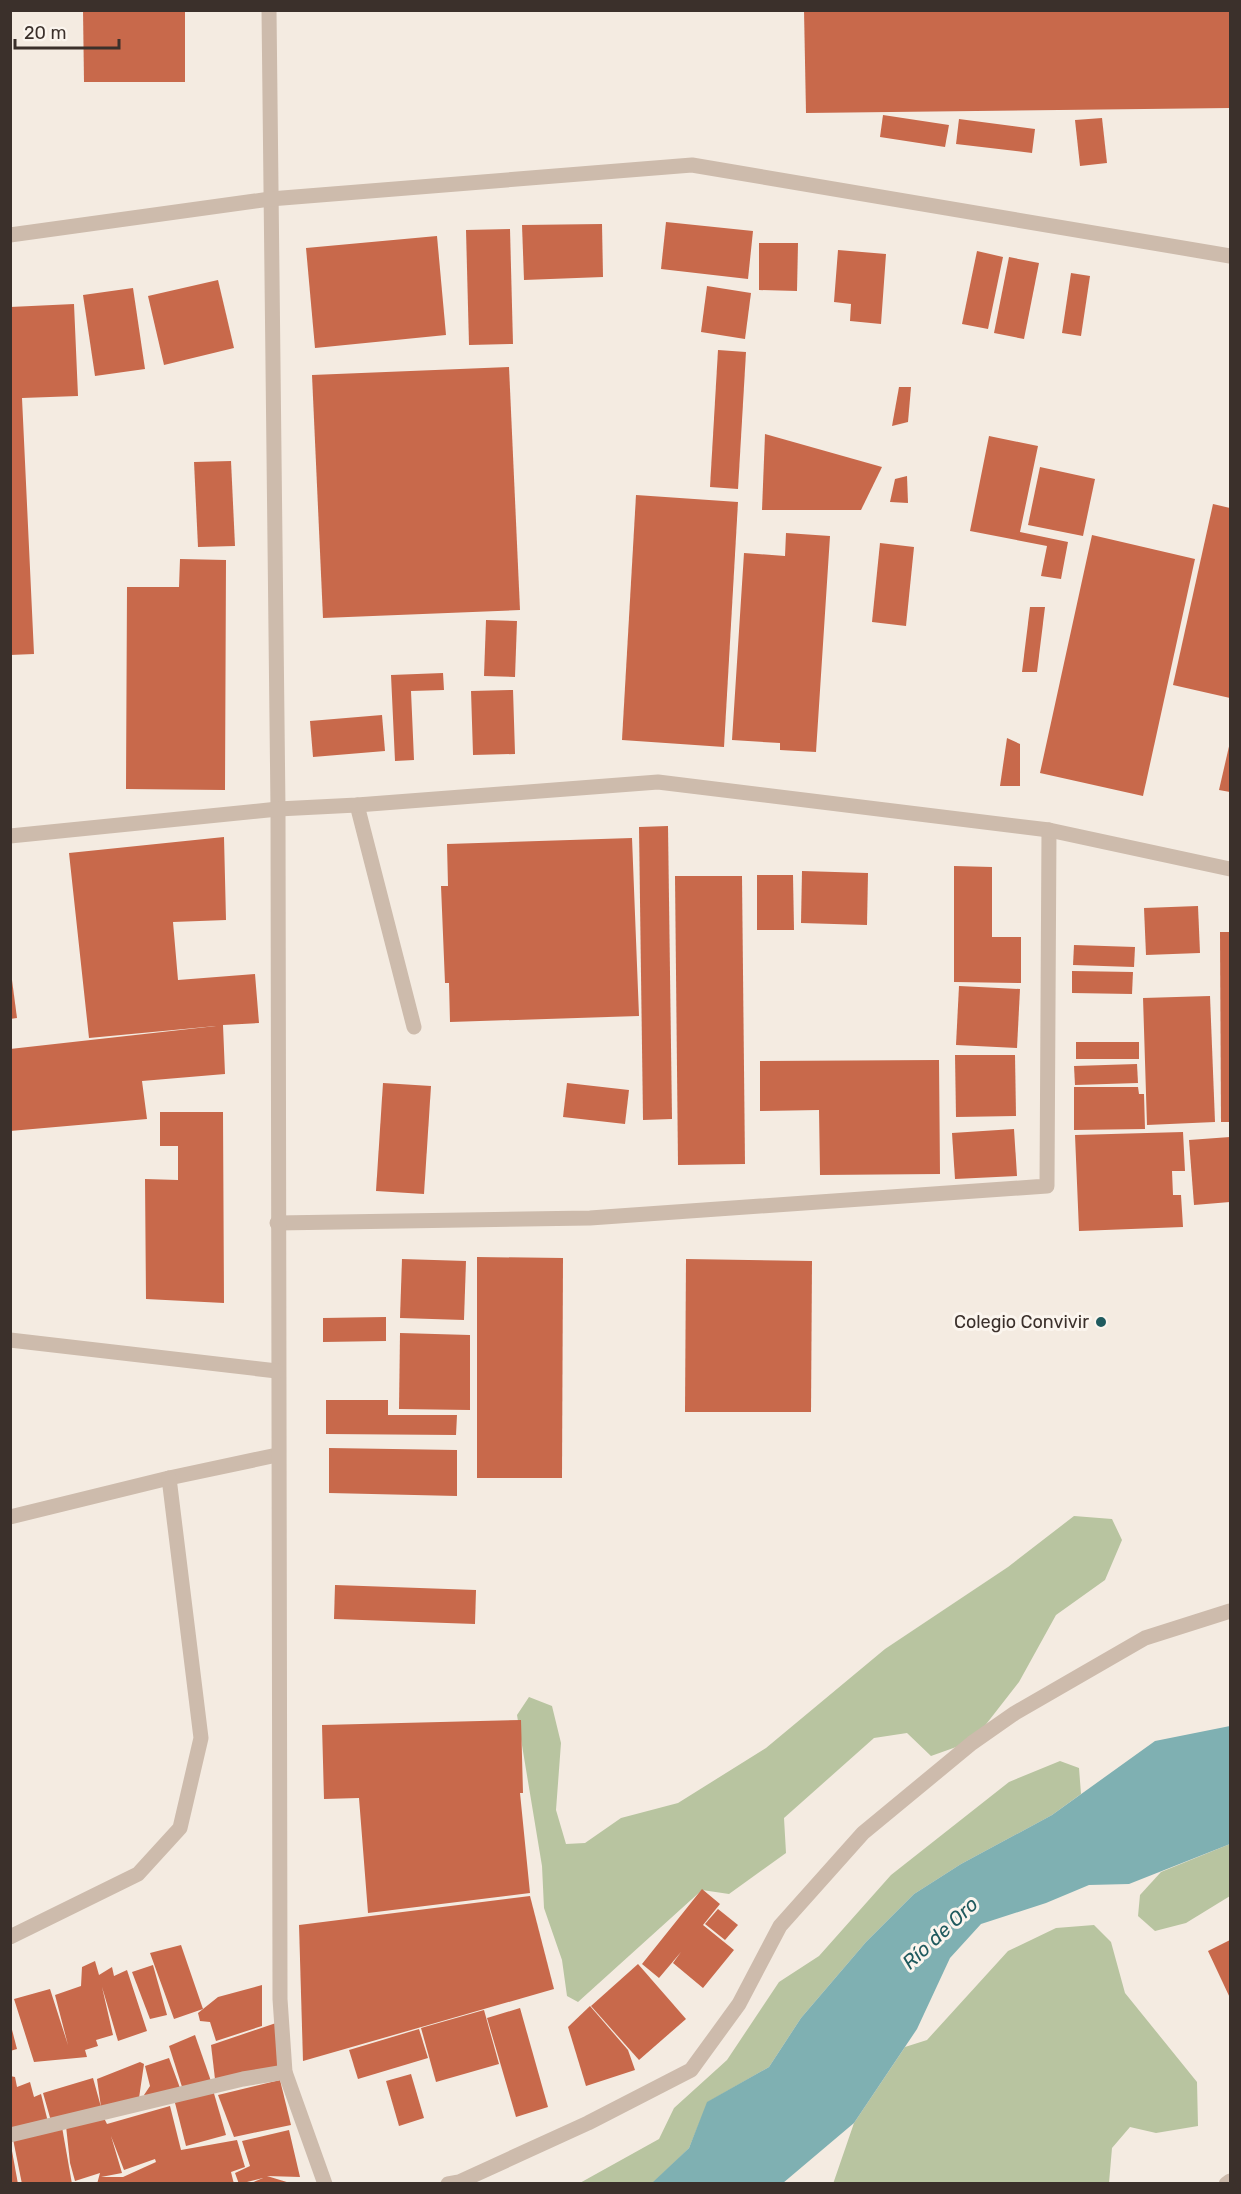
<svg xmlns="http://www.w3.org/2000/svg" width="1241" height="2194" font-family="Rubik,sans-serif">
<style>
.green{fill:#b8c4a0}
.water{fill:#7fb0b2}
.building{fill:#c8694b;fill-rule:evenodd}
.lines{fill:none;stroke-linecap:round;stroke-linejoin:round}
.lane{stroke:#cdbbac;stroke-width:15}
.street{stroke:#cdbbac;stroke-width:15}
.poi-dot{fill:#1f5a5e;stroke:#fbf5ee;stroke-width:2}
.labels{text-anchor:middle;dominant-baseline:central;stroke-width:6;stroke-linejoin:round;paint-order:stroke}
.poi-label{font-size:18px;fill:#3b302b;stroke:#fbf5ee;text-anchor:end}
.water-label{font-size:20px;font-style:italic;fill:#1f5a5e;stroke:#fbf5ee}
</style>
<rect width="100%" height="100%" fill="#f4ebe1"/>
<g class="green">
<polygon points="1074,1516 1112,1519 1122,1540 1105,1580 1056,1615 1019,1682 973,1741 931,1756 907,1733 874,1738 784,1818 786,1853 729,1894 702,1890 578,2002 567,1996 562,1960 544,1908 542,1866 517,1715 529,1697 552,1706 561,1743 556,1810 566,1844 585,1843 621,1818 678,1803 766,1748 885,1649 1008,1567"/>
<polygon points="1060,1761 1079,1768 1081,1794 1052,1815 961,1864 914,1894 866,1942 801,2018 769,2067 708,2102 689,2148 652,2184 578,2184 659,2139 674,2108 727,2060 779,1982 819,1956 891,1875 1009,1782"/>
<polygon points="1230,1844 1230,1896 1186,1923 1155,1931 1138,1916 1140,1895 1161,1872"/>
<polygon points="1094,1925 1111,1942 1125,1993 1197,2082 1198,2126 1156,2133 1130,2127 1112,2148 1109,2183 833,2184 854,2123 905,2047 927,2040 1008,1951 1056,1928"/>
</g>
<polygon class="water" points="1230,1726 1230,1844 1129,1884 1089,1885 1046,1903 981,1924 950,1958 917,2029 854,2123 783,2183 652,2183 689,2148 707,2102 769,2067 801,2018 866,1942 914,1894 961,1864 1052,1815 1155,1741"/>
<g class="building">
<polygon points="83,10 185,10 185,82 84,82"/>
<polygon points="804,10 1230,10 1230,108 806,113"/>
<polygon points="883,115 949,125 945,147 880,137"/>
<polygon points="1102,118 1107,163 1080,166 1075,120"/>
<polygon points="959,119 1035,129 1032,153 956,144"/>
<polygon points="666,222 753,231 748,279 661,269"/>
<polygon points="602,224 603,277 524,280 522,225"/>
<polygon points="510,229 513,344 469,345 466,230"/>
<polygon points="437,236 446,335 315,348 306,248"/>
<polygon points="759,243 798,243 797,291 759,290"/>
<polygon points="838,250 886,254 881,324 850,321 851,304 834,302"/>
<polygon points="977,251 1003,257 988,329 962,324"/>
<polygon points="1009,257 1039,263 1024,339 994,333"/>
<polygon points="1071,273 1090,276 1081,336 1062,333"/>
<polygon points="218,280 234,348 164,365 148,296"/>
<polygon points="707,286 751,293 745,339 701,332"/>
<polygon points="133,288 145,369 95,376 83,295"/>
<polygon points="74,304 78,396 22,398 34,654 10,655 10,307"/>
<polygon points="718,350 746,352 738,489 710,487"/>
<polygon points="509,367 520,610 323,618 312,375"/>
<polygon points="899,387 911,387 908,422 892,426"/>
<polygon points="765,434 882,467 861,510 762,510"/>
<polygon points="989,436 1038,446 1020,532 1068,542 1061,579 1041,576 1047,546 970,531"/>
<polygon points="231,461 235,546 198,547 194,462"/>
<polygon points="1040,467 1095,479 1083,536 1028,525"/>
<polygon points="907,476 908,503 890,502 895,479"/>
<polygon points="636,495 738,502 724,747 622,740"/>
<polygon points="1213,504 1230,508 1230,698 1173,685"/>
<polygon points="786,533 830,536 816,752 780,750 780,743 732,740 744,553 785,556"/>
<polygon points="1092,535 1195,559 1143,796 1040,773"/>
<polygon points="880,543 914,547 906,626 872,622"/>
<polygon points="180,559 226,560 225,790 126,789 127,587 179,587"/>
<polygon points="1030,607 1045,607 1037,672 1022,672"/>
<polygon points="486,620 517,621 515,677 484,676"/>
<polygon points="443,673 444,690 411,691 414,760 395,761 391,675"/>
<polygon points="513,690 515,754 473,755 471,691"/>
<polygon points="382,715 385,751 313,757 310,721"/>
<polygon points="1007,738 1020,744 1020,786 1000,786"/>
<polygon points="1230,742 1230,792 1219,790"/>
<polygon points="668,826 672,1119 643,1120 639,827"/>
<polygon points="224,837 226,920 173,922 178,980 255,974 259,1023 223,1025 225,1074 142,1081 147,1119 10,1131 10,1049 216,1026 89,1038 69,853"/>
<polygon points="632,838 639,1016 450,1022 449,983 445,983 441,886 448,886 447,844"/>
<polygon points="954,866 992,867 992,937 1021,937 1021,983 954,982"/>
<polygon points="802,871 868,873 867,925 801,923"/>
<polygon points="757,875 793,875 794,930 757,930"/>
<polygon points="675,876 742,876 745,1164 678,1165"/>
<polygon points="1198,906 1200,953 1146,955 1144,908"/>
<polygon points="1220,932 1230,932 1230,1122 1221,1122"/>
<polygon points="1074,945 1135,947 1134,967 1073,965"/>
<polygon points="10,965 17,1018 10,1019"/>
<polygon points="1072,971 1133,972 1132,994 1072,993"/>
<polygon points="959,986 1020,989 1017,1048 956,1045"/>
<polygon points="1210,996 1215,1122 1147,1125 1143,998"/>
<rect x="1076" y="1042" width="63" height="17"/>
<polygon points="955,1055 1015,1055 1016,1116 956,1117"/>
<polygon points="939,1060 940,1174 820,1175 819,1110 760,1111 760,1061"/>
<polygon points="1137,1064 1138,1083 1075,1085 1074,1066"/>
<polygon points="383,1083 431,1086 424,1194 376,1191"/>
<polygon points="567,1083 629,1090 625,1124 563,1117"/>
<polygon points="1074,1087 1138,1087 1139,1094 1144,1094 1145,1129 1074,1130"/>
<polygon points="160,1112 223,1112 224,1303 146,1299 145,1179 178,1180 178,1146 160,1146"/>
<polygon points="1014,1129 1017,1176 955,1179 952,1133"/>
<polygon points="1183,1132 1185,1171 1172,1171 1173,1195 1181,1195 1183,1227 1079,1231 1075,1135"/>
<polygon points="1230,1137 1230,1202 1194,1205 1189,1140"/>
<polygon points="477,1257 563,1258 562,1478 477,1478"/>
<polygon points="402,1259 466,1261 464,1320 400,1318"/>
<polygon points="686,1259 812,1261 811,1412 685,1412"/>
<polygon points="386,1317 386,1341 323,1342 323,1318"/>
<polygon points="400,1333 470,1335 470,1410 399,1409"/>
<polygon points="326,1400 388,1400 388,1415 457,1415 456,1435 326,1434"/>
<polygon points="329,1448 457,1450 457,1496 329,1493"/>
<polygon points="335,1585 476,1590 475,1624 334,1619"/>
<polygon points="521,1720 523,1793 520,1793 530,1893 368,1913 359,1798 324,1799 322,1725"/>
<polygon points="702,1889 720,1904 703,1925 734,1950 703,1988 673,1963 681,1952 659,1978 642,1964"/>
<polygon points="530,1896 554,1989 303,2061 299,1925"/>
<polygon points="718,1909 738,1925 725,1940 705,1924"/>
<polygon points="1230,1940 1230,1998 1208,1951"/>
<polygon points="181,1945 203,2009 218,1997 262,1985 262,2026 216,2041 210,2022 200,2021 198,2013 203,2009 174,2019 150,1953"/>
<polygon points="95,1961 99,1975 112,1967 114,1976 127,1970 147,2031 118,2041 102,1987 113,2035 96,2040 98,2046 85,2050 87,2057 34,2062 14,1999 50,1989 68,2045 55,1995 81,1986 82,1967"/>
<polygon points="638,1964 686,2019 639,2060 591,2006"/>
<polygon points="153,1965 167,2015 150,2019 132,1972"/>
<polygon points="590,2006 628,2050 635,2070 586,2086 568,2027"/>
<polygon points="520,2008 548,2107 516,2117 487,2018"/>
<polygon points="484,2010 499,2064 436,2082 421,2028"/>
<polygon points="10,2022 17,2049 10,2051"/>
<polygon points="276,2023 279,2067 215,2079 211,2045"/>
<polygon points="419,2029 428,2058 358,2079 349,2050"/>
<polygon points="195,2035 212,2084 183,2090 169,2046"/>
<polygon points="169,2058 180,2088 149,2098 144,2095 150,2086 145,2066"/>
<polygon points="140,2062 144,2064 139,2098 51,2121 43,2093 93,2078 101,2107 97,2079"/>
<polygon points="411,2074 424,2118 399,2126 386,2081"/>
<polygon points="10,2076 15,2077 17,2087 30,2082 34,2097 41,2094 48,2122 10,2129"/>
<polygon points="280,2080 291,2125 234,2137 218,2095"/>
<polygon points="213,2090 226,2135 186,2146 174,2099"/>
<path d="M 170,2106 L 181,2150 L 237,2140 L 245,2167 L 231,2172 L 234,2184 L 97,2184 L 100,2173 L 75,2181 L 70,2163 L 66,2126 L 104,2118 L 107,2124 ZM 111,2136 L 124,2170 L 155,2159 L 156,2162 L 123,2177 L 101,2177 L 122,2173 Z"/>
<polygon points="62,2127 72,2184 22,2184 13,2139"/>
<polygon points="289,2130 300,2177 267,2176 290,2183 251,2183 263,2178 239,2184 235,2173 250,2166 242,2141"/>
<polygon points="12,2151 18,2184 10,2184"/>
</g>
<g class="lines">
<g class="lane">
<polyline points="357,805 414,1027"/>
<polyline points="277,1223 590,1218 1047,1186 1049,830"/>
<polyline points="10,1517 169,1478 277,1455"/>
<polyline points="10,1937 138,1874 180,1828 201,1738 169,1478"/>
<polyline points="10,2135 243,2079 285,2072"/>
<polyline points="1226,2184 1230,2181"/>
</g>
<g class="street">
<polyline points="269,10 278,809 280,1999 285,2072 325,2184"/>
<polyline points="10,235 270,199 692,165 1230,256"/>
<polyline points="10,836 278,809 357,805 658,782 1049,830 1230,869"/>
<polyline points="10,1340 277,1371"/>
<polyline points="448,2184 459,2182 588,2123 691,2070 739,2004 780,1926 863,1833 972,1743 1015,1713 1145,1638 1230,1611"/>
</g>
</g>
<circle class="poi-dot" cx="1101" cy="1322" r="6"/>
<g class="labels">
<g class="poi-label">
<text x="1089" y="1322">Colegio Convivir</text>
</g>
<g class="water-label">
<text transform="translate(940 1933) rotate(-43)">Río de Oro</text>
</g>
</g>
<rect width="1241" height="2194" fill="none" stroke="#3b302b" stroke-width="24"/>
<path d="M15 39v9h104v-9" fill="none" stroke="#3b302b" stroke-width="3"/>
<text x="24" y="39" font-size="18" fill="#3b302b" stroke="#fbf5ee" stroke-width="4.5" paint-order="stroke">20 m</text>
</svg>
